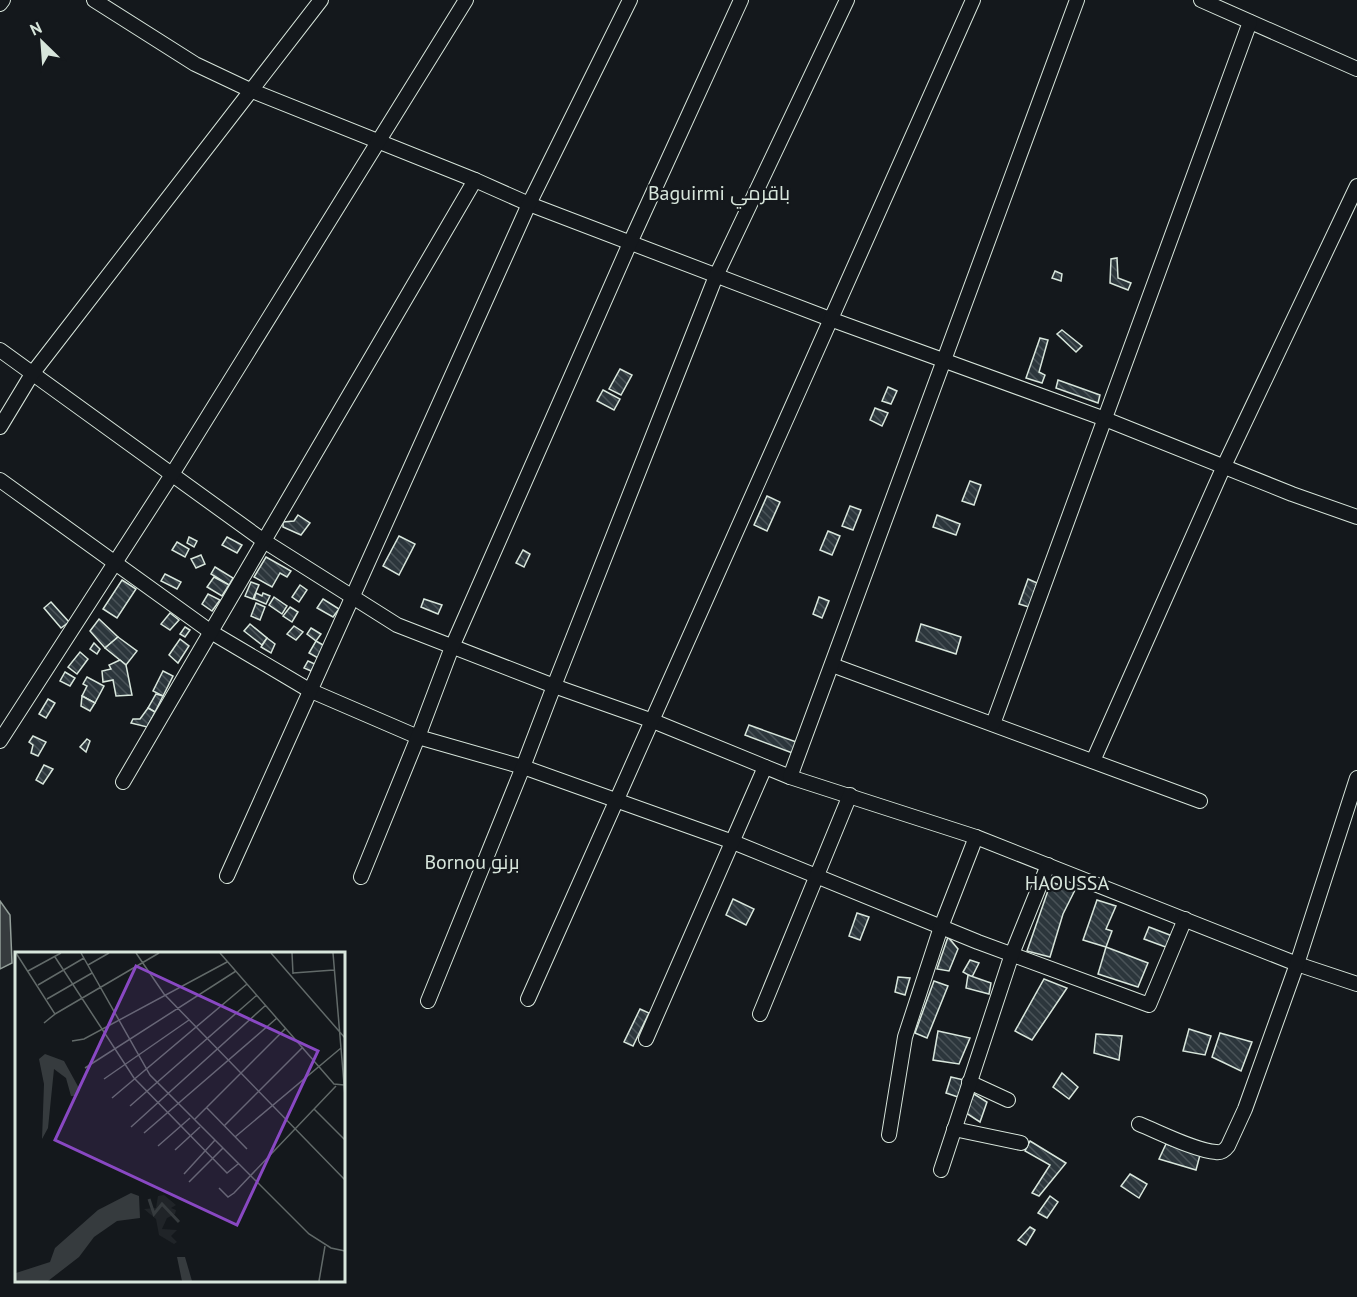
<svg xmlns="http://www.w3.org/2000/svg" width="1357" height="1297" font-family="'PT Sans',Cairo,sans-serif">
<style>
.water{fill:#363b3e;stroke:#939e99;stroke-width:1.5}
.building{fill:url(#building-back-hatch);stroke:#d8e6dc;stroke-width:1.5}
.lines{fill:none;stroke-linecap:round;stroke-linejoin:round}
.minor-casing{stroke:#d8e6dc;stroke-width:16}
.minor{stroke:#14181c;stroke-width:14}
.labels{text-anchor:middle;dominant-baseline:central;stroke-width:4.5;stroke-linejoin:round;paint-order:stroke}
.quarter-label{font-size:20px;fill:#d8e6dc;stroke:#14181c}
.inset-river{fill:none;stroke:#363b3e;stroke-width:3}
.inset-road{fill:none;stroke:#626a69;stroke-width:1.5}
.view{fill:#8948c3;fill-opacity:0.15;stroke:#8948c3;stroke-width:3}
.inset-edge{fill:none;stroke:#d8e6dc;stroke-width:3}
</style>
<defs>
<pattern id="building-back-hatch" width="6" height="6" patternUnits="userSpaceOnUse" patternTransform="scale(1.5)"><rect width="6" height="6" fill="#2c363c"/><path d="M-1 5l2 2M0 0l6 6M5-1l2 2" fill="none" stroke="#4a5358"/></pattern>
</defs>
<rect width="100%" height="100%" fill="#14181c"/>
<polygon class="water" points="0,901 10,915 12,963 0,969"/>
<g class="building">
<polygon points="1117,258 1118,278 1131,283 1128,290 1110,283 1111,259"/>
<polygon points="1055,271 1062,274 1061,281 1052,278"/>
<polygon points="1062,330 1082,346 1076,352 1057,334"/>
<polygon points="1040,338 1048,340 1039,372 1045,375 1042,383 1026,378"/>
<polygon points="620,369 632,375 621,395 609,389"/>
<polygon points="1058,380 1100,395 1098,403 1056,388"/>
<polygon points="888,387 897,391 891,404 882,401"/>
<polygon points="603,390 620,399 614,410 597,401"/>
<polygon points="875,408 888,413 882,426 870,420"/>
<polygon points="970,481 981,485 974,505 962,501"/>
<polygon points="767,496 780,502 767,531 754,525"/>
<polygon points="850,506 861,510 853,530 842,526"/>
<polygon points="298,515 310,523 301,535 283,527 283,522 294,521"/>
<polygon points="937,515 960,524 956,535 933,527"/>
<polygon points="828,531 840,536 832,555 820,550"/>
<polygon points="399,536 415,544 399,575 383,566"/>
<polygon points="189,537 197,541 194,547 187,543"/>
<polygon points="227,537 242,545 237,553 222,545"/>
<polygon points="177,542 189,549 185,557 172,550"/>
<polygon points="523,550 530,554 524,567 516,563"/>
<polygon points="201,555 205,564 196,568 191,559"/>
<polygon points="266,557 291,571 287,577 280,573 272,587 254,577"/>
<polygon points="215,567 233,578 229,585 211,574"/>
<polygon points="165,574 181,582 177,589 161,581"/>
<polygon points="214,577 229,585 222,596 207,587"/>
<polygon points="1028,579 1037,583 1029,607 1019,604"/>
<polygon points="122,580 136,589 117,618 103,609"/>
<polygon points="251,582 259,585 253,599 245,596"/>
<polygon points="300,585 307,590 299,602 292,597"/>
<polygon points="256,593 262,596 263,593 270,596 266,604 254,599"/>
<polygon points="208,594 220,600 212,611 202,604"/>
<polygon points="274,597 287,606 282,614 269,605"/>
<polygon points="819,597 829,601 822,618 813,614"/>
<polygon points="323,599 339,609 333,617 317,608"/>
<polygon points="424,599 442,605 438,614 421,607"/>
<polygon points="51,602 69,622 61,628 44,608"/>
<polygon points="256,603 265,607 260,620 251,616"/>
<polygon points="290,607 298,612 292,622 283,616"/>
<polygon points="170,613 179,620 170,630 161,624"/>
<polygon points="99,619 118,637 105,648 90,631"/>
<polygon points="250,624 267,638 262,645 244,631"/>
<polygon points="921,624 961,637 956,654 916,641"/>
<polygon points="294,626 303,632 296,640 287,634"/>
<polygon points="185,627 190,630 185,637 180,634"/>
<polygon points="311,628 321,634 316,641 307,634"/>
<polygon points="118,637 137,651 126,665 105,648"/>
<polygon points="267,638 275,644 271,653 261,647"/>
<polygon points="180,639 189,646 178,663 169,655"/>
<polygon points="316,641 325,646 318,658 309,653"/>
<polygon points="94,643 100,649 97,654 90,649"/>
<polygon points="80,652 88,659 77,674 68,667"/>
<polygon points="120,660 126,665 132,695 116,696 113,680 103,682 102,671 111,669 109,665"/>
<polygon points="308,661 315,664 311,671 304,668"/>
<polygon points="163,671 173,676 163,696 153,691"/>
<polygon points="65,672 75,678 70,686 60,681"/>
<polygon points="87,677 104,686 95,703 82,696 87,686 83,684"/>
<polygon points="156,694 163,696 155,712 148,708"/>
<polygon points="82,696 95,703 90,711 81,706"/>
<polygon points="48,699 55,703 46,718 39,714"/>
<polygon points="148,708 155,712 147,727 131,723 133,719 140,719"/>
<polygon points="749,725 799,743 795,754 745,735"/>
<polygon points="33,736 46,742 38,756 31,753 33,745 29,742"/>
<polygon points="87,739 90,741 86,752 80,747"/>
<polygon points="44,765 53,769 43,784 36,780"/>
<polygon points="1051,882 1075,890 1063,914 1050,957 1027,951"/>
<polygon points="733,899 754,909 746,925 726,915"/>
<polygon points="1097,900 1116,906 1106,929 1112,931 1106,947 1083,940"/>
<polygon points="857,913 869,917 860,940 849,936"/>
<polygon points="1149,927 1175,937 1171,949 1144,939"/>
<polygon points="948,937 958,949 949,971 937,969"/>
<polygon points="1106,947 1148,963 1138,987 1098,974"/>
<polygon points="970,960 979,963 972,977 963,972"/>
<polygon points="968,975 991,983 989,994 966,988"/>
<polygon points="898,977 910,978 905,995 895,992"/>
<polygon points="1044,979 1067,988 1032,1040 1015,1031"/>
<polygon points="934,981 948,986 927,1038 915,1033"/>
<polygon points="640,1009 649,1013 633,1046 624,1042"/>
<polygon points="1189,1029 1211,1036 1205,1055 1183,1051"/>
<polygon points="938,1031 970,1038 959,1064 933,1060"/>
<polygon points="1220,1033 1252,1042 1241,1071 1212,1057"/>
<polygon points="1096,1034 1122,1036 1119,1060 1094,1053"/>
<polygon points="1062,1073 1078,1087 1069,1099 1053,1087"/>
<polygon points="951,1077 964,1080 958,1097 946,1093"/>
<polygon points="974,1094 987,1102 980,1122 966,1113"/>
<polygon points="1030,1141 1066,1163 1039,1196 1032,1193 1050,1165 1025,1151"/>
<polygon points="1166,1144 1200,1155 1196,1170 1159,1159"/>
<polygon points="1130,1174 1147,1184 1139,1198 1121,1186"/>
<polygon points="1050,1196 1058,1202 1047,1218 1038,1213"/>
<polygon points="1030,1227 1035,1230 1026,1245 1018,1240"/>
</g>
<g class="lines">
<g class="minor-casing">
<g id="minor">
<polyline points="94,0 195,64 250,90 475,180 529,204 830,319 1105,419 1292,494 1357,517"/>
<polyline points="1201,0 1357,69"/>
<polyline points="0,4 3,0"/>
<polyline points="0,350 264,541 397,625 554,686 653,721 790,777 976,837 1297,964 1357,984"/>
<polyline points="0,427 32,374 321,0"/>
<polyline points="0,480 211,632 309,690 418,737 523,767 733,842 978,942 1149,1005 1185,919"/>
<polyline points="832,665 1200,801"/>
<polyline points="993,724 1250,22"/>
<polyline points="0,741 171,476 466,0"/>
<polyline points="1093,761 1224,466 1357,186"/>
<polyline points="790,777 1077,0"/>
<polyline points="123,782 475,180"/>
<polyline points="227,876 529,204 630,0"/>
<polyline points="361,877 418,737 452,647 630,243 741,0"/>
<polyline points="528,999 973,0"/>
<polyline points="428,1001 523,767 554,686 716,276 847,0"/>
<polyline points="760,1014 850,795"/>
<polyline points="646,1039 765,767"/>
<polyline points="969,1082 1008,1100"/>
<path d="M 1139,1124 C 1159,1132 1196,1151 1216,1152 C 1222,1153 1225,1150 1228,1146 L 1245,1109 L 1297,964 L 1357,778"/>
<polyline points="954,1129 1021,1143"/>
<polyline points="889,1135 905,1037 941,927 976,837"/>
<polyline points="941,1170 1012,954 1048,865"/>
</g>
</g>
<use href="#minor" class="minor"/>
</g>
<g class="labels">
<g class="quarter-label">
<text x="719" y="193">Baguirmi باقرمي</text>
<text x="472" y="862">Bornou برنو</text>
<text x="1067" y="883">HAOUSSA</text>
</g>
</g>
<g transform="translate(15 952)">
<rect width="330" height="330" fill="#14181c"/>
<path d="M 149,243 L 161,253 L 156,256 L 161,258 L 160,262 L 152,266 L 147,277 L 162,278 L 156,284 L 162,290 L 159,292 L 144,283 L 141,267 L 129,257 L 141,256 L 143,244 Z" fill="#202428"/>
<path d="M 30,102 L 49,109 L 65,138 L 62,144 L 56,144 L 51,126 L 39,117 L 33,176 L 27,187 L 29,132 L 24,107 ZM 116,241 L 124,244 L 125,266 L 102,269 L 79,285 L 64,305 L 33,329 L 0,329 L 1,321 L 35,310 L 40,296 L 83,258 ZM 162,305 L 170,305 L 177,329 L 167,329 Z" fill="#363b3e"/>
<path class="inset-river" d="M 134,247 L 139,262 L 147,252 L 164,270"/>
<path class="inset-road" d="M 1,1 L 40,62 L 29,71M 66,1 L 135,123 L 294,282 L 316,296 L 330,299M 121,1 L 149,42 L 330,228M 205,1 L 319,132 L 329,133M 256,1 L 330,86M 277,1 L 278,22M 318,1 L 330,144M 40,5 L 119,126 L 212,221 L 223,212M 73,13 L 94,1M 13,19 L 46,1M 278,21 L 319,18M 23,33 L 69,6M 32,47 L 77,21M 40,62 L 144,1M 57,89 L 69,87 L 212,10M 70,116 L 221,19M 89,127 L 174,68M 97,146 L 232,32M 115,154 L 242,43M 191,155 L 232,197M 299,157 L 330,188M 179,168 L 271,76M 209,174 L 288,95M 116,175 L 251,53M 129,181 L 262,66M 220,185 L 326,96M 143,194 L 175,166M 160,198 L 185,175M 169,222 L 200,188M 174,230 L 208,196M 204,236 L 213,245 L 219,241 L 321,134M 304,329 L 310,294"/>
<path class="view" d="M 121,14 L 303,99 L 222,273 L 40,188 Z"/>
<rect width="330" height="330" class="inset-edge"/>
</g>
<g transform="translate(42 42) rotate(335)" stroke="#14181c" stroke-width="4.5" paint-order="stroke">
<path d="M0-4.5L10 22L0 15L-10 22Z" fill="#d8e6dc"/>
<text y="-9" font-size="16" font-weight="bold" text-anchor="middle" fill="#d8e6dc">N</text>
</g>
</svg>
